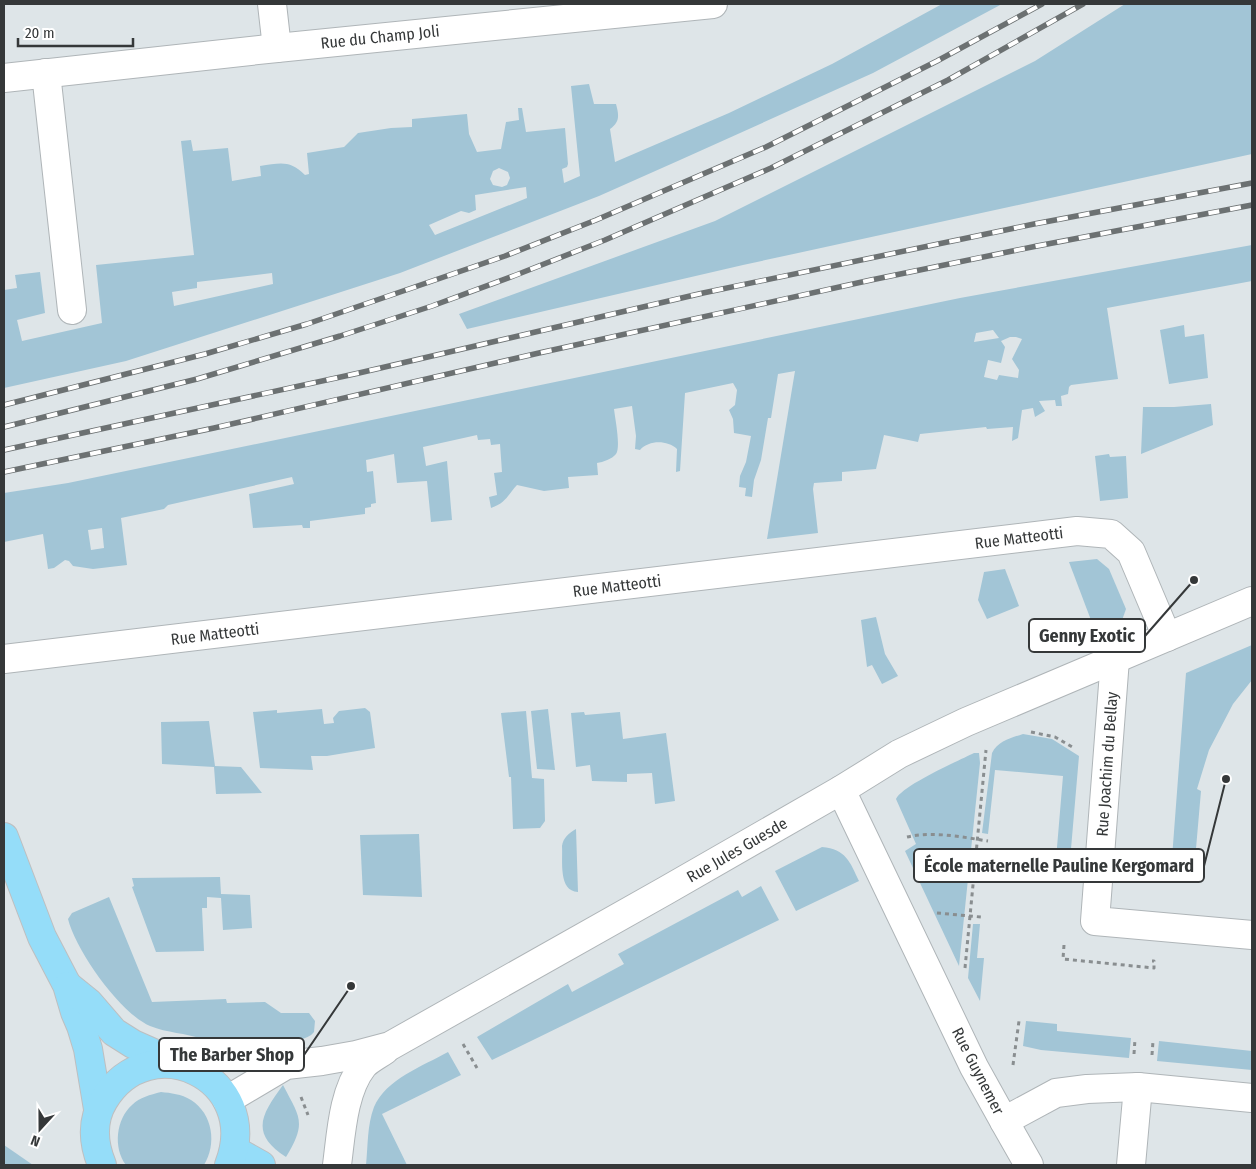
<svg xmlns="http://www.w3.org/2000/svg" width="1256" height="1169" font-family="'Fira Sans Condensed',sans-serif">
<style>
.green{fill:#a2c5d6;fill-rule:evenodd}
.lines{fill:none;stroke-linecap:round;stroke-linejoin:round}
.minor-casing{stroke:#afb5b8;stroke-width:30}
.major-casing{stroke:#bebfc0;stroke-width:30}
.path{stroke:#898e90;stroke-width:3;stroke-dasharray:4 4;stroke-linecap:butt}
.minor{stroke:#fff;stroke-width:28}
.major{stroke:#95ddf9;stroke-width:28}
.rail-casing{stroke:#6c7172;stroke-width:5.5}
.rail{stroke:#fff;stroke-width:4;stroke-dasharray:11;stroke-linecap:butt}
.labels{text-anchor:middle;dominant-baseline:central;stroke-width:4;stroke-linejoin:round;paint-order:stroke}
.street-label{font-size:16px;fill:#353839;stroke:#fff}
.leader{fill:none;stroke:#353839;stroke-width:2}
.callout-dot{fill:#353839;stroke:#fff;stroke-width:2}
.callout{fill:#fff;stroke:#353839;stroke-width:2}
.callout-label{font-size:18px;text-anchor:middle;font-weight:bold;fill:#353839}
</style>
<rect width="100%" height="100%" fill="#dee5e8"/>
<g class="green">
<path d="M 942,4 L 1002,4 L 873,73 L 680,160 L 599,196 L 400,273 L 126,361 L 4,388 L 4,290 L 17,288 L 15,275 L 40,272 L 45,313 L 17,320 L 22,341 L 102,323 L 96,265 L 194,255 L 181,141 L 191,140 L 193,151 L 228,148 L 232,181 L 261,176 L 260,166 C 281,163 290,160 305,175 L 309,174 L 307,153 L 344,147 L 358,133 L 391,128 L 412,127 L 412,119 L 467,114 L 469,134 L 477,152 L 501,149 L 506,122 L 519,120 L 518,108 L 522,108 L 526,132 L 565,128 L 568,164 L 567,167 L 562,169 L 564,183 L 580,176 L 571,86 L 589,84 L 594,104 L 616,104 C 619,115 620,122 610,129 L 615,162 L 729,113 L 832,64 ZM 499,168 L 508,172 L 510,178 L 507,185 L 502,187 L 493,185 L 490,179 L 493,171 ZM 526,187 L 527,198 L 435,235 L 429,225 L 461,211 L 469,213 L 476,210 L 475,195 ZM 272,273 L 273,284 L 174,306 L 172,292 L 197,288 L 197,282 Z"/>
<polygon points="1125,4 1252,4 1252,154 743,265 467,329 459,314 715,221 1035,61"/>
<path d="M 1252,245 L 1252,281 L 1107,308 L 1118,379 L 1071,385 L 1069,387 L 1068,394 L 1061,396 L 1062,406 L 1056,406 L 1055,400 L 1039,401 L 1045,411 L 1035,417 L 1033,408 L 1022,410 L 1018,438 L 1012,441 L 1013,427 L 987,429 L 986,427 L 920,434 L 918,442 L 884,435 L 876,469 L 842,472 L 842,481 L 814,483 L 813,489 L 818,533 L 767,539 L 795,371 L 778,374 L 771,418 L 768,418 L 761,460 L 754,480 L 752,497 L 745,496 L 746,488 L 739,487 L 740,476 L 746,462 L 751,436 L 734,433 L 733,419 L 729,410 L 735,405 L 737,390 L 733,383 L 685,393 L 680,471 L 676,472 L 677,449 C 667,440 649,440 640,450 L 635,449 L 636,436 L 632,406 L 614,409 C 615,418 621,447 616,454 C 612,459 603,462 597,463 L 598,475 L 568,477 L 569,488 L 544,491 L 517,485 C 507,496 506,503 491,508 L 489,497 L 497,495 L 494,473 L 502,472 L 500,444 L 491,445 L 490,439 L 478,440 L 477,435 L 423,447 L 426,466 L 447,461 L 452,520 L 431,522 L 427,481 L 397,483 L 394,454 L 366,460 L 367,472 L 373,471 L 376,503 L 371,504 L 371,507 L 365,508 L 365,514 L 310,521 L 310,528 L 303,528 L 302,525 L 253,528 L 249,494 L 294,484 L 292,477 L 168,505 L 164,509 L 121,518 L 127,565 L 93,569 L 73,566 L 69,561 L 65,560 L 54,568 L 48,569 L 43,534 L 4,542 L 4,493 L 68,483 L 960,298 ZM 993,330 L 999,338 L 974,342 L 976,333 ZM 1010,337 L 1016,337 L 1022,339 L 1012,359 L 1019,370 L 1018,378 L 999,375 L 997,380 L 984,377 L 988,360 L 1001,363 L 1005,347 L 1001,341 ZM 102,528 L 104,548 L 91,550 L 88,530 Z"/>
<polygon points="1184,325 1185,337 1204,334 1208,378 1169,384 1160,330"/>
<polygon points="1211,404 1213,425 1141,454 1143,407 1174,407"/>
<polygon points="1109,454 1110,457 1126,456 1128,498 1100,501 1095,456"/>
<polygon points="1097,559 1109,569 1126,609 1120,626 1097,636 1069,562"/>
<polygon points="1005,569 1019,606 987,619 978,600 984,572"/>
<polygon points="876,617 885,654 898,676 882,684 872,665 867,667 861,620"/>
<polygon points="1252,645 1252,680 1233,704 1209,750 1197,789 1201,791 1195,860 1172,858 1186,673"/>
<polygon points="365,708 370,712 375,748 327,756 311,756 313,770 260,768 253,712 277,710 277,713 322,709 324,724 334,723 333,718 339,711"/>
<polygon points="548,709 555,770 537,769 531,711"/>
<polygon points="526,711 532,778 544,779 545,821 540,828 513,829 511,777 509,777 501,713"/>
<polygon points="584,712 585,715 620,712 623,739 666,733 675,801 655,804 652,773 627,774 627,782 592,781 590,765 576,767 571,713"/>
<polygon points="209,721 215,766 241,767 262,793 216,794 214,767 162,764 161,722"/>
<path d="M 1023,734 L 1052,739 L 1079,756 L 1069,872 L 1055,871 L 1063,776 L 995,770 L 988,834 L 982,833 L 992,753 C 998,741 1011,738 1023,734 Z"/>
<path d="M 974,753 L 979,753 L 980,763 L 959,966 L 905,851 L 916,844 L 896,799 C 903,785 958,761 974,753 Z"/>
<path d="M 576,829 L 578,892 C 558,891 563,861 562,846 C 563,838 569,833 576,829 Z"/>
<polygon points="419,834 422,897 363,895 360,835"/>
<path d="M 822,847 C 846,849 850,862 859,881 L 796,911 L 775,871 Z"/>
<polygon points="220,877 221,894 250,895 252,928 223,930 221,898 207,897 207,908 202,908 204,951 156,952 132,887 134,886 132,878"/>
<polygon points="761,886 779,920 492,1060 477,1037 568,984 572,992 624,964 618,954 738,890 742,897"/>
<path d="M 109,897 L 152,1002 L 226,999 L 227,1003 L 265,1002 L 281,1013 L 309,1013 L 315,1021 L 314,1032 C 307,1041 293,1039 283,1043 C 270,1048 258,1059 244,1058 C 229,1058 216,1044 202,1039 C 186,1033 167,1033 150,1026 C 120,1013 76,951 68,919 L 72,913 Z"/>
<polygon points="973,924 980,924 977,958 984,958 980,1001 968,978"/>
<polygon points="1026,1021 1057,1024 1057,1031 1131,1038 1129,1058 1041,1050 1023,1046"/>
<polygon points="1159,1041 1252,1051 1252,1070 1157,1061"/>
<path d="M 448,1052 L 461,1075 L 382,1114 L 407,1165 L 366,1165 C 368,1147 367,1125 374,1107 C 386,1079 423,1066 448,1052 Z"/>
<path d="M 283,1085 C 300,1118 307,1122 286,1157 C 249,1133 262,1114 283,1085 Z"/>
<path d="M 161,1092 C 171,1093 181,1094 191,1100 C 213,1114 217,1144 204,1165 L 126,1165 C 113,1148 116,1119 132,1105 C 140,1097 150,1095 161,1092 Z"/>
<polygon points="4,1145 33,1165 4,1165"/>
</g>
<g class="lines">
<g class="minor-casing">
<g id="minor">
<polyline points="272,4 277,48"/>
<polyline points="46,73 72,310"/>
<polyline points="4,78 277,48 713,4"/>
<polyline points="4,659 1077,531 1111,534 1131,552 1167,637"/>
<polyline points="1115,659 1095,921 1252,935"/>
<polyline points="841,790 974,1067 1004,1121 1056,1093 1087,1089 1138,1087 1252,1098"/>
<polyline points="227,1100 286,1065 322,1061 356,1055 390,1046 665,891 841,790 899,754 966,722 1252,601"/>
<polyline points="1004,1121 1029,1165"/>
<path d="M 337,1165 C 341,1135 343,1091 363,1066 C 368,1060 378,1055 385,1050"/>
<polyline points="1131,1165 1138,1087"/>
</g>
</g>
<g class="major-casing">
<g id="major">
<polyline points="4,837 42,937 67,985 75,1012 81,1026 88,1049 98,1109"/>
<polyline points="68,986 89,1003 114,1032 133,1044 176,1063"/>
<polyline points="234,1150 261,1165"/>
<path d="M 102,1165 C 93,1143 91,1121 104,1100 C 149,1025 263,1077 229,1165"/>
</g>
</g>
<g class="path">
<polyline points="1031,732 1055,737 1074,748"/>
<path d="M 907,837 C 933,831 962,837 988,841"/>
<polyline points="937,913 981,917"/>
<polyline points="1064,945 1063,959 1154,968 1154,961 1152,961"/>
<polyline points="965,968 986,750"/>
<polyline points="463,1044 477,1068"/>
<polyline points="1134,1054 1135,1039"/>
<polyline points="1152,1055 1153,1041"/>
<polyline points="1013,1065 1019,1021"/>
<polyline points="301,1097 308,1115"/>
</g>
<use href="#minor" class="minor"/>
<use href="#major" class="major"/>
<g class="rail-casing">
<g id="rail">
<polyline points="4,405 205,354 307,324 505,256 596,220 766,147 937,61 1042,4"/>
<polyline points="4,427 197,379 340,336 432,306 516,275 605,240 771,168 948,80 1083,4"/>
<polyline points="4,450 359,373 703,293 1034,224 1252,183"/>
<polyline points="4,472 214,428 539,353 871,280 1037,246 1252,205"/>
</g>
</g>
<use href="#rail" class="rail"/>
</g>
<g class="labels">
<g class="street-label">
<text transform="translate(380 37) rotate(-6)">Rue du Champ Joli</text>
<text transform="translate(1019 538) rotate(-7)">Rue Matteotti</text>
<text transform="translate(617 586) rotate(-7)">Rue Matteotti</text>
<text transform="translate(215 634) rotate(-7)">Rue Matteotti</text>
<text transform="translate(1107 764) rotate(-86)">Rue Joachim du Bellay</text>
<text transform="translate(737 850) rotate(-30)">Rue Jules Guesde</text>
<text transform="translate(978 1071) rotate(63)">Rue Guynemer</text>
</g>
</g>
<path class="leader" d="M1194 580L1145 636M1226 779L1204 866M351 986L304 1055"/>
<g class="callout-dot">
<circle cx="1194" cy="580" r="5"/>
<circle cx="1226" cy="779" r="5"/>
<circle cx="351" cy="986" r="5"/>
</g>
<g class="callout">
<rect x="1029" y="619" width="116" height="33" rx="5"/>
<rect x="914" y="849" width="290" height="33" rx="5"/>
<rect x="159" y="1038" width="145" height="33" rx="5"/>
</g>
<g class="callout-label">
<text x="1087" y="642">Genny Exotic</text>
<text x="1059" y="872">École maternelle Pauline Kergomard</text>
<text x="232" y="1061">The Barber Shop</text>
</g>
<rect width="1256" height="1169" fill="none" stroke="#353839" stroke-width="10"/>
<g transform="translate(40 1129) rotate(201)" stroke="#ffffff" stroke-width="4" paint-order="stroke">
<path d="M0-4L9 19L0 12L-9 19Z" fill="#353839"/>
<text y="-8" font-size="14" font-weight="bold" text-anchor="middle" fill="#353839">N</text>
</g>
<path d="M18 38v8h115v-8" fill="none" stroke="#353839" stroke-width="2.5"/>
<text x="25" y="38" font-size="15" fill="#353839" stroke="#ffffff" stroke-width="4" paint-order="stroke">20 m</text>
</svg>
